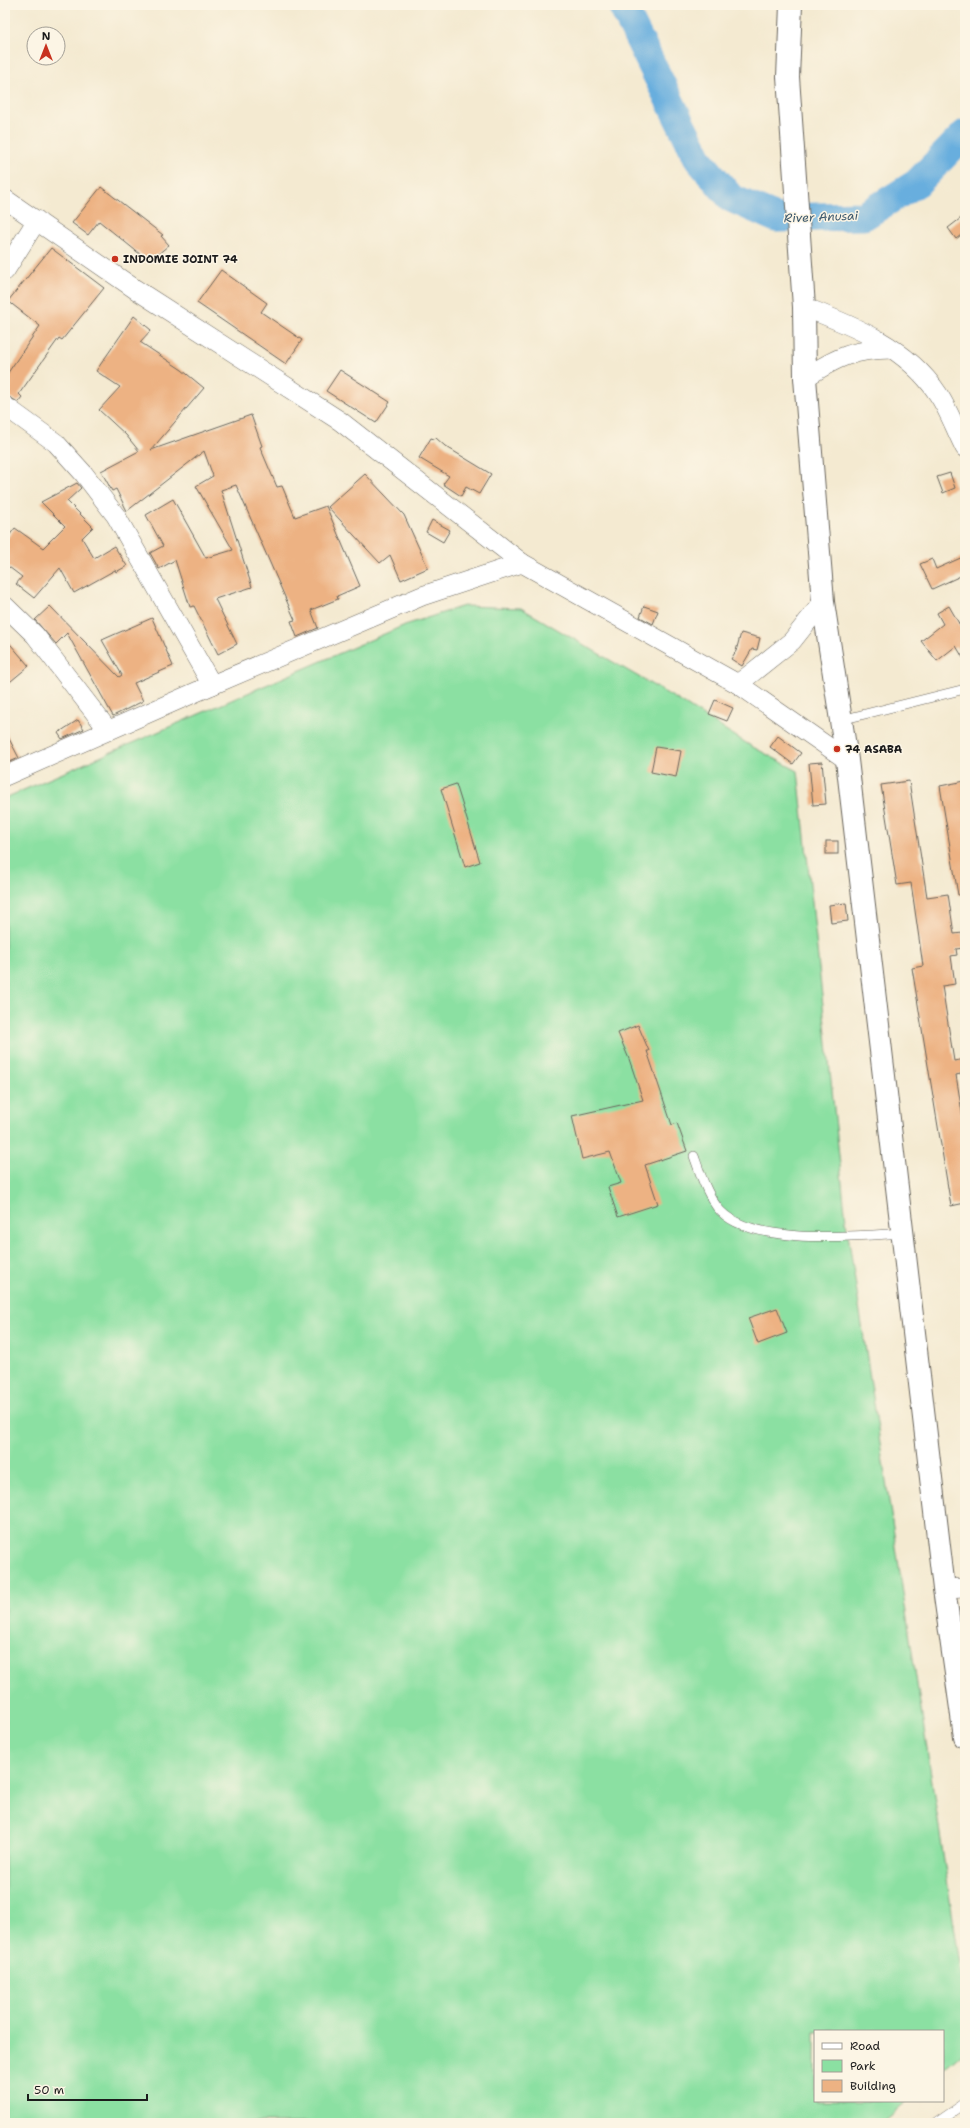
<svg xmlns="http://www.w3.org/2000/svg" width="970" height="2128" font-family="'Shantell Sans',sans-serif">
<style>
.green{fill:#8be0a2;stroke:#547e5f}
.lines{fill:none;stroke-linecap:round;stroke-linejoin:round}
.river{stroke:#67aede;stroke-width:29}
.building{fill:#edb283}
.service-casing{stroke:#68645b;stroke-width:10}
.minor-casing{stroke:#68645b;stroke-width:20}
.secondary-casing{stroke:#68645b;stroke-width:24}
.service{stroke:#fff;stroke-width:9}
.minor{stroke:#fff;stroke-width:19}
.secondary{stroke:#fff;stroke-width:22}
.poi-dot{fill:#c8321e;stroke:#fcf5e5;stroke-width:1.5}
.labels{text-anchor:middle;dominant-baseline:central;stroke-width:3;stroke-linejoin:round;paint-order:stroke}
.poi-label{font-size:11px;font-weight:bold;fill:#1c1c1c;stroke:#fcf5e5;text-anchor:start}
.water-label{font-size:12px;font-style:italic;fill:#3a566a;stroke:#fcf5e5}
</style>
<rect width="100%" height="100%" fill="#fcf5e5"/>
<filter id="ink" filterUnits="userSpaceOnUse"><feTurbulence type="fractalNoise" baseFrequency=".025" numOctaves="2"/><feDisplacementMap in="SourceGraphic" scale="8" xChannelSelector="R" yChannelSelector="G"/><feConvolveMatrix kernelMatrix="1 2 1 2 8 2 1 2 1" color-interpolation-filters="sRGB"/></filter>
<filter id="wash" filterUnits="userSpaceOnUse"><feTurbulence type="fractalNoise" baseFrequency=".012" numOctaves="4" result="noise"/><feDisplacementMap in="SourceGraphic" scale="16" xChannelSelector="R" yChannelSelector="G"/><feGaussianBlur stdDeviation="0.9" result="paint"/><feColorMatrix in="noise" values="0 0 0 0 0 0 0 0 0 0 0 0 0 0 0 0 0 1.4 0 .05"/><feComposite in="paint" operator="in"/></filter>
<g filter="url(#wash)">
<rect width="100%" height="100%" fill="#f4ead1"/>
<polygon class="green" points="464,606 521,608 678,700 751,746 798,771 846,1221 965,1997 965,2051 943,2070 943,2031 815,2031 815,2101 907,2101 881,2123 5,2123 5,798 405,625"/>
<g class="lines">
<polyline class="river" points="622,5 699,160 731,198 776,218 864,216 917,183 965,134"/>
</g>
<g id="blocks">
<g class="building">
<polygon points="101,187 163,235 161,236 169,245 151,260 149,257 146,259 99,221 88,235 72,223"/>
<polygon points="965,215 965,232 956,239 948,228"/>
<polygon points="51,248 104,288 62,340 59,338 19,394 22,397 18,402 5,395 5,377 40,326 8,301"/>
<polygon points="221,270 267,303 261,312 302,340 286,364 197,303"/>
<polygon points="134,316 151,330 140,342 182,370 204,388 151,450 251,415 262,446 260,447 277,487 282,486 295,517 326,506 360,586 337,596 338,599 311,610 318,628 297,637 291,621 295,620 236,485 221,490 252,587 215,599 237,644 218,654 194,606 190,607 175,560 159,569 150,553 163,546 146,515 173,499 206,558 233,550 196,486 213,476 204,451 127,511 116,489 112,491 101,471 139,451 126,435 99,410 120,387 96,371"/>
<polygon points="340,370 390,402 376,423 326,391"/>
<polygon points="431,438 434,439 436,438 445,446 491,474 479,494 466,487 461,496 443,484 449,476 419,458"/>
<polygon points="950,473 955,488 943,493 937,477"/>
<polygon points="365,474 404,515 428,568 401,580 390,555 380,563 328,507"/>
<polygon points="77,483 81,488 67,501 93,527 82,538 94,558 114,546 127,566 116,572 115,570 74,593 60,568 34,598 16,584 22,577 5,564 5,541 15,528 43,548 65,526 41,502"/>
<polygon points="432,520 450,530 443,542 426,532"/>
<polygon points="965,556 965,574 932,589 920,564 932,559 936,569"/>
<polygon points="50,606 119,677 122,675 102,640 152,618 173,666 134,683 143,701 113,716 67,633 56,644 35,620"/>
<polygon points="644,606 658,611 653,624 640,617"/>
<polygon points="949,606 965,634 965,661 956,646 937,661 921,641 943,624 937,613"/>
<polygon points="741,633 760,638 757,650 752,649 742,666 731,659 736,651"/>
<polygon points="5,638 29,666 5,686"/>
<polygon points="715,700 733,708 727,721 709,714"/>
<polygon points="78,720 84,729 62,739 58,733"/>
<polygon points="5,731 19,758 5,764"/>
<polygon points="778,736 801,753 793,764 770,747"/>
<polygon points="656,747 681,751 676,777 651,772"/>
<polygon points="822,762 826,804 813,805 809,763"/>
<polygon points="909,781 927,897 948,894 954,934 962,933 964,948 956,949 957,955 951,956 955,984 942,986 954,1061 965,1059 965,1073 956,1075 965,1131 965,1203 951,1206 912,968 923,966 911,883 897,885 881,785"/>
<polygon points="965,781 965,894 958,895 940,786"/>
<polygon points="456,784 480,862 465,867 441,789"/>
<rect x="826" y="841" width="12" height="13"/>
<polygon points="846,903 848,921 831,923 829,905"/>
<polygon points="638,1025 649,1051 647,1051 672,1125 677,1123 687,1151 645,1165 658,1204 618,1217 608,1187 621,1183 610,1152 582,1159 572,1116 643,1100 629,1059 618,1033"/>
<polygon points="777,1308 787,1333 758,1344 748,1318"/>
</g>
</g>
</g>
<g filter="url(#ink)">
<use href="#blocks" fill-opacity="0" stroke="#68645b" stroke-width="1"/>
<g class="lines">
<g class="service-casing">
<g id="service">
<polyline points="841,720 965,689"/>
<path d="M 694,1156 C 700,1173 706,1192 717,1207 C 747,1247 857,1236 903,1233"/>
<polyline points="936,2123 965,2103"/>
</g>
</g>
<g class="minor-casing">
<g id="minor">
<polyline points="5,199 135,289 340,421 522,563 738,684 847,760"/>
<polyline points="5,271 37,220"/>
<path d="M 804,307 C 854,326 907,347 938,394 C 949,410 956,431 965,448"/>
<path d="M 805,378 C 837,357 854,349 892,349"/>
<polyline points="5,406 56,443 84,474 116,516 212,685"/>
<polyline points="5,606 35,635 108,730"/>
<polyline points="738,684 792,641 823,602"/>
<polyline points="5,776 212,685 422,596 522,563"/>
<polyline points="944,1589 965,1588"/>
</g>
</g>
<g class="secondary-casing">
<polyline id="secondary" points="791,5 788,77 804,307 805,378 823,602 847,760 944,1589 965,1737"/>
</g>
<use href="#service" class="service"/>
<use href="#minor" class="minor"/>
<use href="#secondary" class="secondary"/>
</g>
</g>
<g class="poi-dot">
<circle cx="115" cy="259" r="4"/>
<circle cx="837" cy="749" r="4"/>
</g>
<g class="labels">
<g class="poi-label">
<text x="123" y="259">INDOMIE JOINT 74</text>
<text x="845" y="749">74 ASABA</text>
</g>
<g class="water-label">
<text transform="translate(821 217) rotate(-2)">River Anusai</text>
</g>
</g>
<rect width="970" height="2128" fill="none" stroke="#fcf5e5" stroke-width="20"/>
<rect x="814" y="2030" width="130" height="72" fill="#fcf5e5" stroke="#a29e95"/>
<rect x="822" y="2043" width="20" height="6" fill="#ffffff" stroke="#a29e95"/>
<text x="850" y="2050" font-size="12" fill="#1c1c1c">Road</text>
<rect x="822" y="2060" width="20" height="12" fill="#8be0a2" stroke="#a29e95"/>
<text x="850" y="2070" font-size="12" fill="#1c1c1c">Park</text>
<rect x="822" y="2080" width="20" height="12" fill="#edb283" stroke="#a29e95"/>
<text x="850" y="2090" font-size="12" fill="#1c1c1c">Building</text>
<g transform="translate(46 46)"><circle r="19" fill="#fcf5e5" stroke="#a29e95"/>
<path d="M0-3L7 15L0 10L-7 15Z" fill="#c8321e"/>
<text y="-6" font-size="11" font-weight="bold" text-anchor="middle" fill="#1c1c1c">N</text>
</g>
<path d="M28 2094v6h119v-6" fill="none" stroke="#1c1c1c" stroke-width="2"/>
<text x="34" y="2094" font-size="12" fill="#1c1c1c" stroke="#fcf5e5" stroke-width="3" paint-order="stroke">50 m</text>
</svg>
